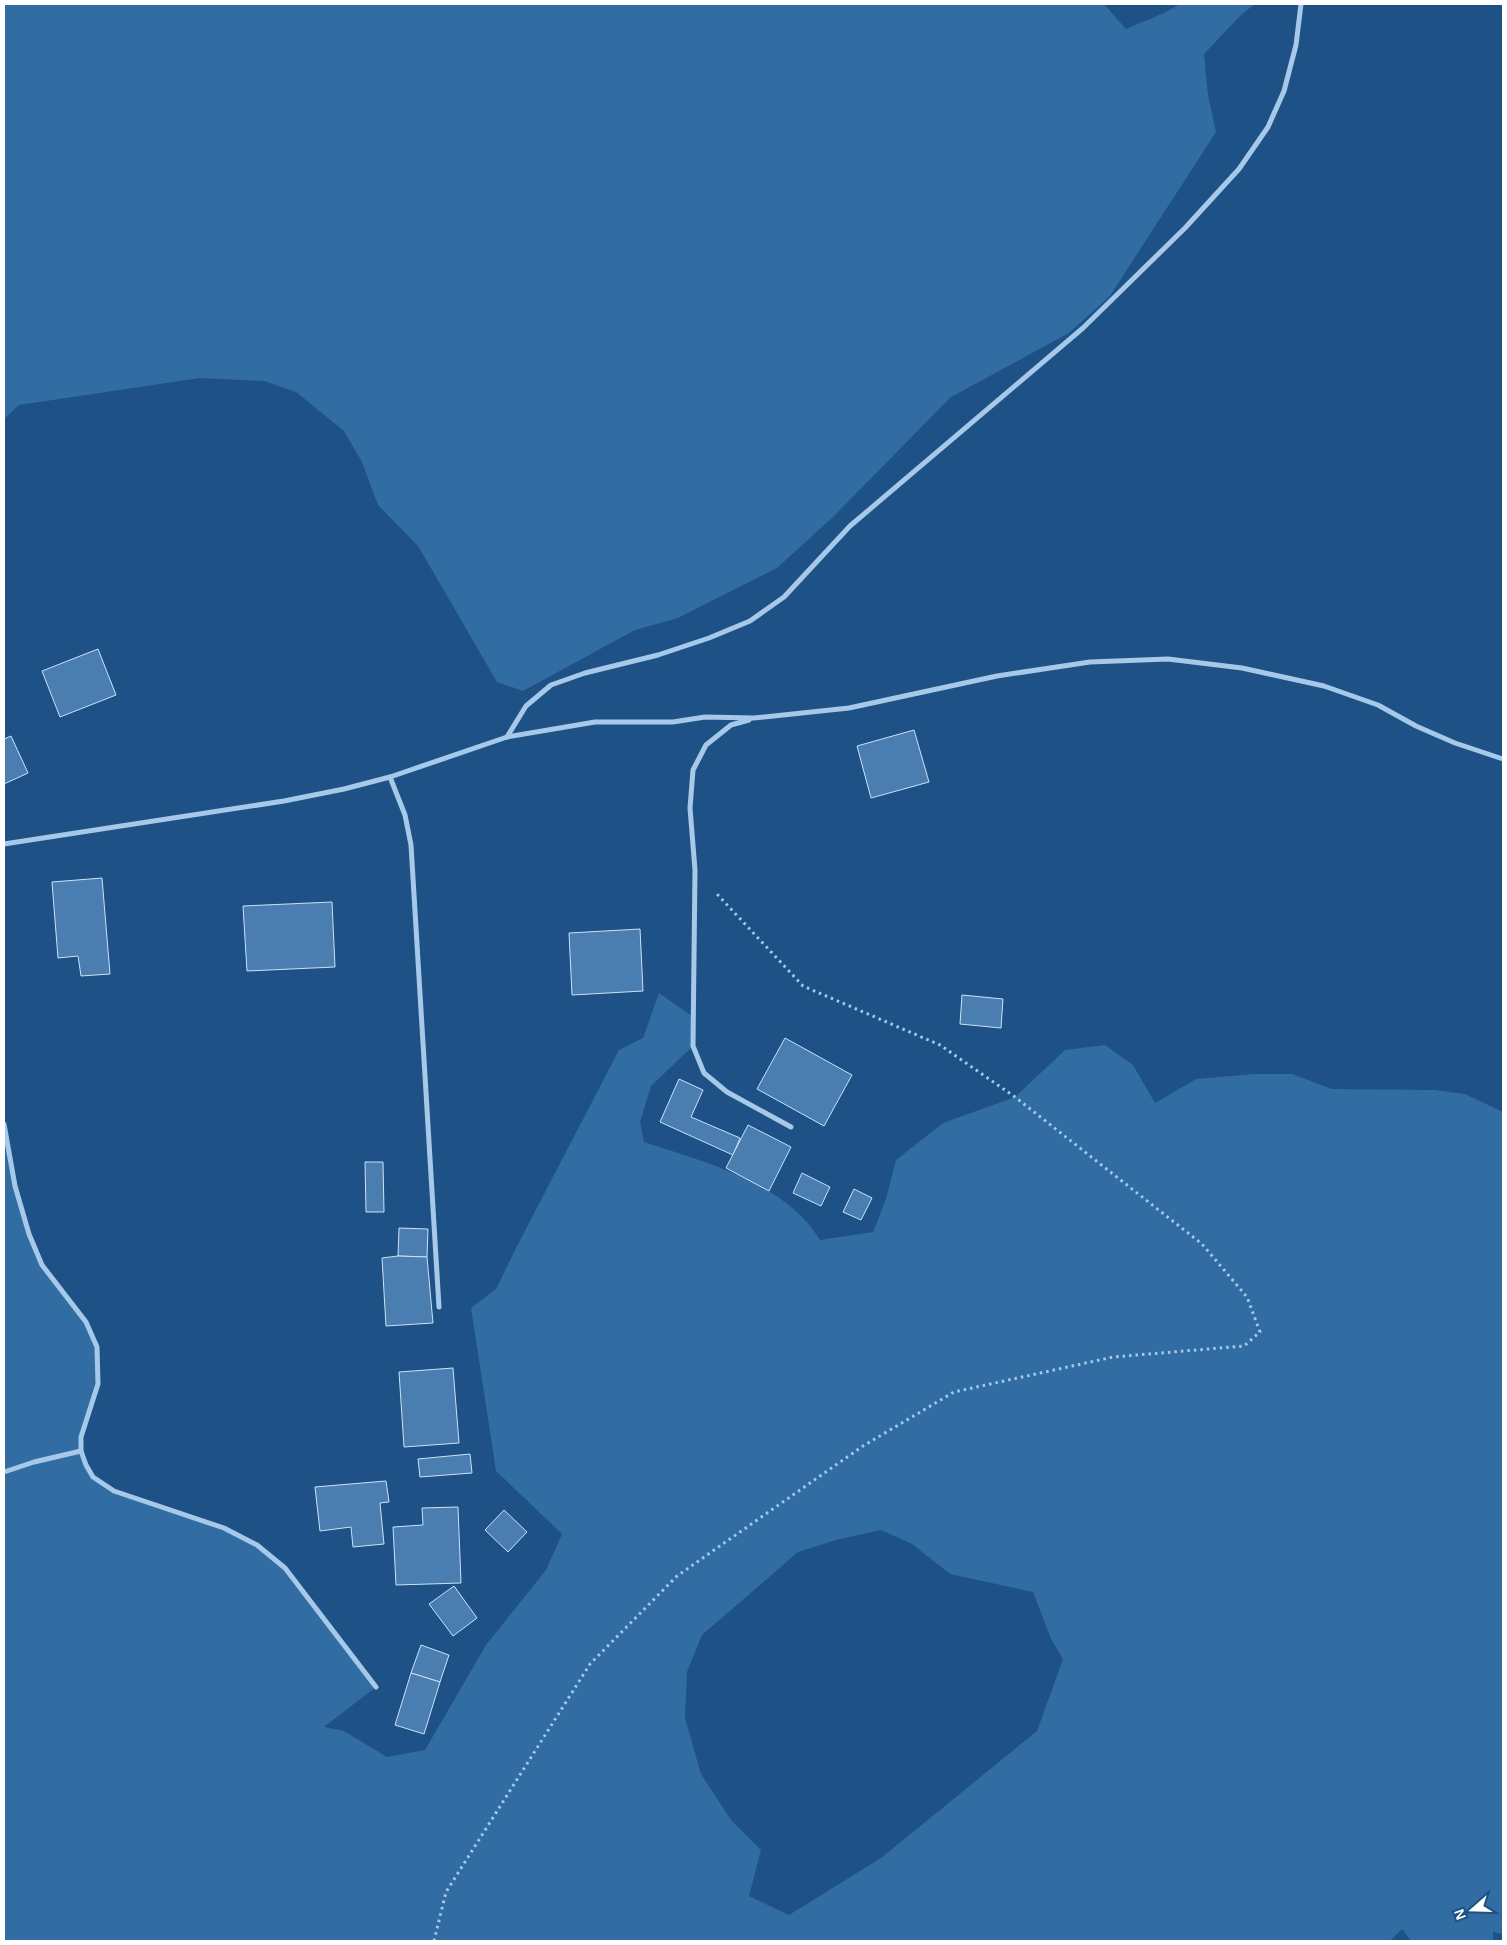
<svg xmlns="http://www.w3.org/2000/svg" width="1507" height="1945" font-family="Arial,sans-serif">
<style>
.green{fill:#316ca3;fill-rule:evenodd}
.building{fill:#4a7eb0;stroke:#cbe2f8}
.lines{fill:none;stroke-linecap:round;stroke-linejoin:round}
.path{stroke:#a6c9ea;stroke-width:3;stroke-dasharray:2.5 4;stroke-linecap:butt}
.minor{stroke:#a6c9ea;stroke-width:5}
</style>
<rect width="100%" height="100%" fill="#1e5186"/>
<g class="green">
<polygon points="4,4 1104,4 1126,29 1164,13 1180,4 1255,4 1242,14 1204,54 1208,95 1216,132 1110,296 1069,333 951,397 833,517 777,568 678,618 635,630 523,691 497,682 418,546 378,505 362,462 344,431 296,392 264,381 200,378 19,405 4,419"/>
<path d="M 659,993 L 692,1016 L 693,1046 L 651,1086 L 640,1122 L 644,1142 C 705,1162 785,1182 820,1240 L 873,1232 L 886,1199 L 896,1160 L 943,1123 L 1015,1097 L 1065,1050 L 1105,1045 L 1133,1065 L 1155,1103 L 1196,1079 L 1255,1074 L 1292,1074 L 1332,1089 L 1434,1090 L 1465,1094 L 1503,1112 L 1503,1934 L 1493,1932 L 1493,1941 L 1411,1941 L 1402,1929 L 1390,1941 L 4,1941 L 4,1124 L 15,1186 L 29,1234 L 42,1265 L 86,1322 L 97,1347 L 98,1384 L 81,1437 L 81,1452 L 93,1477 L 114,1491 L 224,1528 L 257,1545 L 285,1568 L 376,1687 L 324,1727 L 344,1731 L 387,1757 L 425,1750 L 486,1645 L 546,1570 L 562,1534 L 496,1471 L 471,1308 L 496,1289 L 516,1248 L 619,1050 L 643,1038 ZM 881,1530 L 912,1544 L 950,1574 L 1033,1592 L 1051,1639 L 1063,1659 L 1037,1731 L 881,1858 L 789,1915 L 749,1896 L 761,1850 L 731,1820 L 701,1774 L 685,1718 L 687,1672 L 702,1635 L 798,1552 L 836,1540 Z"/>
</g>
<g class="building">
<polygon points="98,649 116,695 60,717 42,671"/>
<polygon points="914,730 929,782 871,798 857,746"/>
<polygon points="11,736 28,773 4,784 4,739"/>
<polygon points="102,878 110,974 81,976 78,956 58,958 52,882"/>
<polygon points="332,902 335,967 247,971 243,906"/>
<polygon points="640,929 643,991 572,995 569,933"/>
<polygon points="962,995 1003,999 1001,1028 960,1024"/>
<polygon points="785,1038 852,1075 824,1126 757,1089"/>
<polygon points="679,1079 703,1090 691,1117 740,1138 733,1155 660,1122"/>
<polygon points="748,1125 791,1147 769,1191 726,1168"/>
<polygon points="365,1162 383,1162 384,1212 366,1212"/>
<polygon points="802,1173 830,1187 821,1206 793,1193"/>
<polygon points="854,1189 872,1198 861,1220 843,1212"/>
<polygon points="399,1228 428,1229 427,1257 398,1256"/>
<polygon points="398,1256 427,1257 433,1323 386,1326 382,1258"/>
<polygon points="453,1368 459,1443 404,1447 399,1372"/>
<polygon points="470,1454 472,1473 420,1477 418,1459"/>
<polygon points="386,1481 389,1502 380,1503 384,1544 353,1547 351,1527 320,1531 315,1487"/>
<polygon points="458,1507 461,1583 396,1585 393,1527 423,1525 422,1508"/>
<polygon points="504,1510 527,1532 508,1552 485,1530"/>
<polygon points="454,1586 477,1618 453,1636 429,1604"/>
<polygon points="421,1645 449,1655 440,1682 411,1673"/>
<polygon points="411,1673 440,1682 424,1734 395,1725"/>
</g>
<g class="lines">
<polyline class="path" points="434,1941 446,1892 590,1664 677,1576 863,1446 954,1392 1113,1357 1244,1346 1260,1332 1247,1297 1202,1244 1015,1097 940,1045 803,986 716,893"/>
<g class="minor">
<polyline points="749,720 731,725 706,745 693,770 690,808 695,870 693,1046 704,1073 727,1092 791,1127"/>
<polyline points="507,737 526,706 551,685 585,673 658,655 709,638 750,621 784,597 850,526 1083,328 1185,228 1239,169 1268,127 1284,91 1296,45 1301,4"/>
<polyline points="390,777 405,815 411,845 439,1307"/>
<polyline points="4,844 284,801 344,789 390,777 507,737 595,722 673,722 705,717 754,718 849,708 997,676 1090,662 1168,659 1242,668 1324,686 1378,705 1416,726 1455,743 1503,759"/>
<polyline points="4,1124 15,1186 29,1234 42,1265 86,1322 97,1347 98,1384 81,1437 81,1451 86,1465 93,1477 114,1491 224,1528 257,1545 285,1568 376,1687"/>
<polyline points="4,1472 34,1462 81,1451"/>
</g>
</g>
<rect width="1507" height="1945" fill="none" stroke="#ffffff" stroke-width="10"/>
<g transform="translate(1472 1910) rotate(250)" stroke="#1e5186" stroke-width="4" paint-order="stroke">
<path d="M0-4L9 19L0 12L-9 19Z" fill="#ffffff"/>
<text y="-8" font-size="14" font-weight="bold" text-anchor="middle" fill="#ffffff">N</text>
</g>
</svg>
